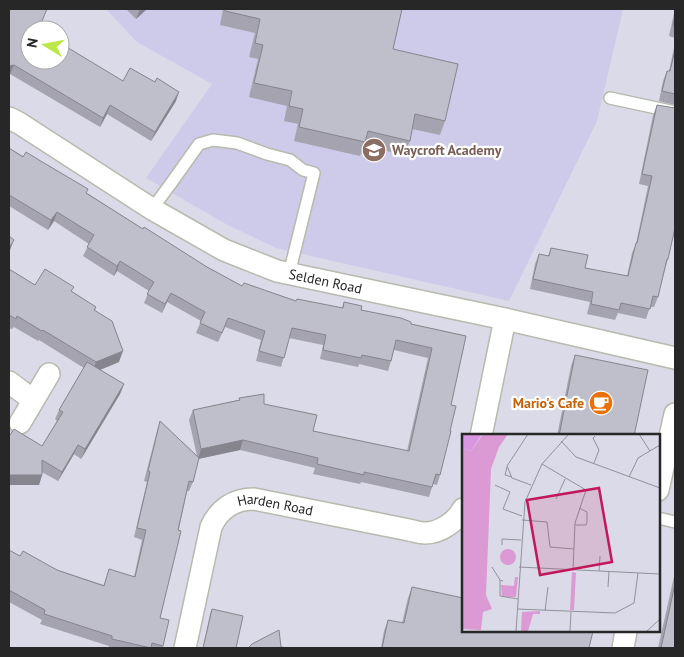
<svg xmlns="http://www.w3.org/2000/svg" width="684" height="657" font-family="'PT Sans',sans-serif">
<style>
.education{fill:#cecae9}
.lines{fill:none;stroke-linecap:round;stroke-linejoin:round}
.service-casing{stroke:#b7baad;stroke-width:14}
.minor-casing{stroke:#b7baad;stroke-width:24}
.service{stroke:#fff;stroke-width:11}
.minor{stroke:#fff;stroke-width:21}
.wall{fill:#a4a3af}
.shaded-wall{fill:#86858e}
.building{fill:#bfbecb;stroke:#86858e}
.labels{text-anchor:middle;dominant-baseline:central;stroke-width:4.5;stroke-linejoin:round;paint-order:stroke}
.education-label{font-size:14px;font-weight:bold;fill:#785e54;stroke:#fff;text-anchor:start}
.street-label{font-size:14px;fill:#272727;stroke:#fff}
.food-label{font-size:14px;font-weight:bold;fill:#c56008;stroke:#fff;text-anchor:end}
.inset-road{fill:none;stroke:#92929b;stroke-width:1}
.view{fill:#c2185b;fill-opacity:0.15;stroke:#c2185b;stroke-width:2.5}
.inset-edge{fill:none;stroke:#272727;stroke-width:2.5}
</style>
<rect width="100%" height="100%" fill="#dadae8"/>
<polygon class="education" points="106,9 623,9 597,121 509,301 276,248 226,224 146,178 212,84 137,42"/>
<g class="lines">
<g class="service-casing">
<g id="service">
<polyline points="610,98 675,112"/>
<polyline points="152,209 172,182 199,144 213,140 237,143 267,154 290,160 303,170 314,173 289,274"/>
<polyline points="658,518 675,522"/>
</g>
</g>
<g class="minor-casing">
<g id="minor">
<path id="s1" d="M 9,118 L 19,123 L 152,209 L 224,250 L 277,271 L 505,319 L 675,358"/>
<polyline points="9,382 33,400"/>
<polyline points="20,423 49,374"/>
<polyline points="481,436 505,319"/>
<polyline points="658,490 675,414"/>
<path id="s2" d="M 185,648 L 211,527 C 219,509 234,499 254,499 L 409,530 C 414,531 420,533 425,533 C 440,533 457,521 463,509"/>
<polyline points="623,648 626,631"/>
</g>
</g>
<use href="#service" class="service"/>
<use href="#minor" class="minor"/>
</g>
<g class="wall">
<polygon points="9,9 30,30 123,81 176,101 151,141 107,114 100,127 10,74 9,74"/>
<polygon points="126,9 147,9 136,19"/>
<polygon points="223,9 402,9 393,49 445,121 440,135 412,129 410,141 404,155 364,146 360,156 294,141 298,124 284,121 287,106 249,97 258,59 249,57 255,33 220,25"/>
<polygon points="675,9 675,38 669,36"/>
<polygon points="675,43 675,105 659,101 663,81 667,71 669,71"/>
<polygon points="657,105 668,259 665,269 658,297 654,307 650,307 646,319 618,313 615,320 587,314 590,302 530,289 535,264 539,254 548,256 551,248 585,268 627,276 632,253 636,244 648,186 639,184 653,115"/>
<polygon points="9,148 87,193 143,229 207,267 242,286 296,301 342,308 344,302 361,310 411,324 466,336 451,405 440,475 437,485 433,484 429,497 361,482 360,484 313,474 315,468 240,450 198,459 193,482 189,491 187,491 160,618 163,646 162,648 108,648 109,646 40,624 42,620 9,602 9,550 20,556 57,570 104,585 109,569 134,577 142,540 134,537 147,482 144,481 157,431 160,421 197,456 189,420 193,410 239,400 239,398 264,404 313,431 407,451 428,358 394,350 391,361 388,371 359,364 358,367 320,359 323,345 289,338 281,367 256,361 261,340 225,327 218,342 196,333 201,321 167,302 162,313 144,303 149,291 117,271 114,276 83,256 89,244 54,221 48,230 9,206"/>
<polygon points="9,269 35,285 72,292 96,307 95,311 119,362 100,370 124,384 120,394 81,459 74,454 58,481 42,472 42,475 39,485 42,446 57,421 55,419 59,410 84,368 39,340 38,341 14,327 12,329 9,328"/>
<polygon points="575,355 634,436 557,436 571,366"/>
<polygon points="675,572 675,648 658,648"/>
<polygon points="412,587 589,648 381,648 384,631 388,620 402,623 408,598"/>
<polygon points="212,609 236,648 203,648 210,614"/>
</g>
<g class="shaded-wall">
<polygon points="140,9 147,9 136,19"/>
<polygon points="14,65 10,74 9,74 9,66"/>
<polygon points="179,92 176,101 151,141 155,132"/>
<polygon points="110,105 107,114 100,127 103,118"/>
<polygon points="57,212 54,221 48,230 51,220"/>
<polygon points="14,240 10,250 9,252 9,248"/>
<polygon points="120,261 117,271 114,276 117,266"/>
<polygon points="171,293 167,302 162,313 165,304"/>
<polygon points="123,351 119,362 92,373 96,362"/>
<polygon points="124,384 120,394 81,459 85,449"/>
<polygon points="243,440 240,450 198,459 201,449"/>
<polygon points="78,445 74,454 58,481 62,472"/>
<polygon points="9,475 42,475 39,485 9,485"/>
</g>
<g class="building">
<polygon points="9,9 47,9 39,28 42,30 30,30 30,60 60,60 60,43 123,81 130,68 155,82 157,78 179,92 155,132 110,105 103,118 14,65 9,66"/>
<polygon points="225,9 402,9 393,49 458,64 445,121 415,114 410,141 368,131 365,142 299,127 303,109 289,106 292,91 254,83 263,45 255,43 260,19 225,11"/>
<polygon points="675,14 675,27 673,26"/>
<polygon points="675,50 675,94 662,91 667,71 670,71"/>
<polygon points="657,105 675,108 675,228 668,259 667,259 658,297 653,296 650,309 621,303 619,310 591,304 593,292 533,279 539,254 549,256 551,248 588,255 585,268 628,276 636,243 637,243 652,176 642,174"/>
<polygon points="9,148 23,157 26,152 39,160 88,189 86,193 143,229 144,227 207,267 242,286 244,283 296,301 297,299 343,308 344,302 362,306 361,310 401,318 411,322 411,324 466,336 451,405 456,406 450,431 451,431 440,475 436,474 432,487 364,472 364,475 317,464 318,458 243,440 201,449 193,410 240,400 239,398 264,394 264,404 317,415 313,431 409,451 432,348 396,340 391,361 362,355 361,358 323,350 326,335 292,328 284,358 259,351 265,331 228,318 222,333 200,323 205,312 171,293 165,304 147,294 154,282 120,261 117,266 87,247 94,235 57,212 51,220 9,195"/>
<polygon points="9,236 14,240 9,248"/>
<polygon points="9,269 35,285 45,269 74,287 71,291 96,307 94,310 112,321 123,351 96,362 43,330 42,331 17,316 16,319 9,315"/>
<polygon points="575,355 648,370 634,436 559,436"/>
<polygon points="87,362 124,384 85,449 78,445 62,472 42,460 42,475 9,475 9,434 10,435 14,429 42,446 63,412 59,410"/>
<polygon points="160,421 199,458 193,482 189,481 178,530 181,531 160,618 169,620 163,646 152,643 151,648 112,639 112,636 44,614 45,610 9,590 9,550 20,556 23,551 57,570 104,586 109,569 135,577 146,530 137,528 150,472 148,471"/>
<polygon points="675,584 675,648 661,648"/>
<polygon points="412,587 463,598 463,631 593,631 589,648 382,648 388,620 404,623"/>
<polygon points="212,609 243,616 236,648 203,648"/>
<polygon points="279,630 281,647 288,648 248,648 252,644"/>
</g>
<defs>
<g id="school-disc" transform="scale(1.25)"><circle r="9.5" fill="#8d6e63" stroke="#fff"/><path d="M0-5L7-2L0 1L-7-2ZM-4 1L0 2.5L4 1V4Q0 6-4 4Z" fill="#fff"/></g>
<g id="cafe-disc" transform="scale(1.25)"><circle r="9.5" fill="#e8710a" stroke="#fff"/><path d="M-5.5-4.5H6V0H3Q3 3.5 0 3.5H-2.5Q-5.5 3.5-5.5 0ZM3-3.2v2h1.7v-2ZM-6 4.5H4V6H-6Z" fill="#fff"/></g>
</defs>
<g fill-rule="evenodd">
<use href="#school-disc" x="374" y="150"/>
<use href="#cafe-disc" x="601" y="403"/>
</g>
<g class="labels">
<g class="education-label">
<text x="392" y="150">Waycroft Academy</text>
</g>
<g class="street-label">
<text stroke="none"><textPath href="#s1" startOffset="359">Selden Road</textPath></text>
<text stroke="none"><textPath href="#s2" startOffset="200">Harden Road</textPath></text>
</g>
<g class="food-label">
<text x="584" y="403">Mario's Cafe</text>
</g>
</g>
<g transform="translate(462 434)">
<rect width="198" height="198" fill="#dadae8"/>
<path d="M 21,0 L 46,0 L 37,13 L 29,35 L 24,161 L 30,175 L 21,178 L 19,196 L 0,195 L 0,14 L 9,17 ZM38 123a8 8 0 1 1 16 0a8 8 0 1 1-16 0ZM 110,138 L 114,139 L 112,176 L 108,176 ZM 53,143 L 56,143 L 54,163 L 40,163 L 39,151 L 52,152 ZM 78,177 L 78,180 L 71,180 L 66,197 L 59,197 L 60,178 Z" fill="#db9ad3"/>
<path d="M 0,0 L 20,0 L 9,17 L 0,14 Z" fill="#d997e1"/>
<path class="inset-road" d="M 66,0 L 45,32 L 50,44 L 69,51M 177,0 L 188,17M 99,7 L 114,23 L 198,54M 132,29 L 137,16 L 131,4 L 133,2M 80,30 L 124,56 L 113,89 L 111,136M 45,33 L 43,41 L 50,43M 167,43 L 176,24 L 198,11M 33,51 L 48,58 L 41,75 L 60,82M 94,65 L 103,45M 60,86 L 85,88 L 88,113 L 112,115M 113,91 L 124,91 L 125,88 L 125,78 L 117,74M 40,111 L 40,105 L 59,106M 30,133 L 38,146M 57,133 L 198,140M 137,137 L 138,122M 41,147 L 38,146 L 38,162 L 56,165M 146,153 L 147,137M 55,175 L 153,179 L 172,169 L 176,139M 83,177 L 86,153M 54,197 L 63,68 L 80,30 L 107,0M 108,197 L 109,178M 185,197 L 198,185"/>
<path class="view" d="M 137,54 L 150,128 L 78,141 L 65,66 Z"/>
<rect width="198" height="198" class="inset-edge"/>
</g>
<rect width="684" height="657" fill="none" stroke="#272727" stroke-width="20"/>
<g transform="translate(45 45) rotate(280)"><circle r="24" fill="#ffffff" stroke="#a9a9a9"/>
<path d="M0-4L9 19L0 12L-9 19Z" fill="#bbe847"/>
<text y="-8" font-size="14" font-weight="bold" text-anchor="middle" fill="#272727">N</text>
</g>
</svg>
